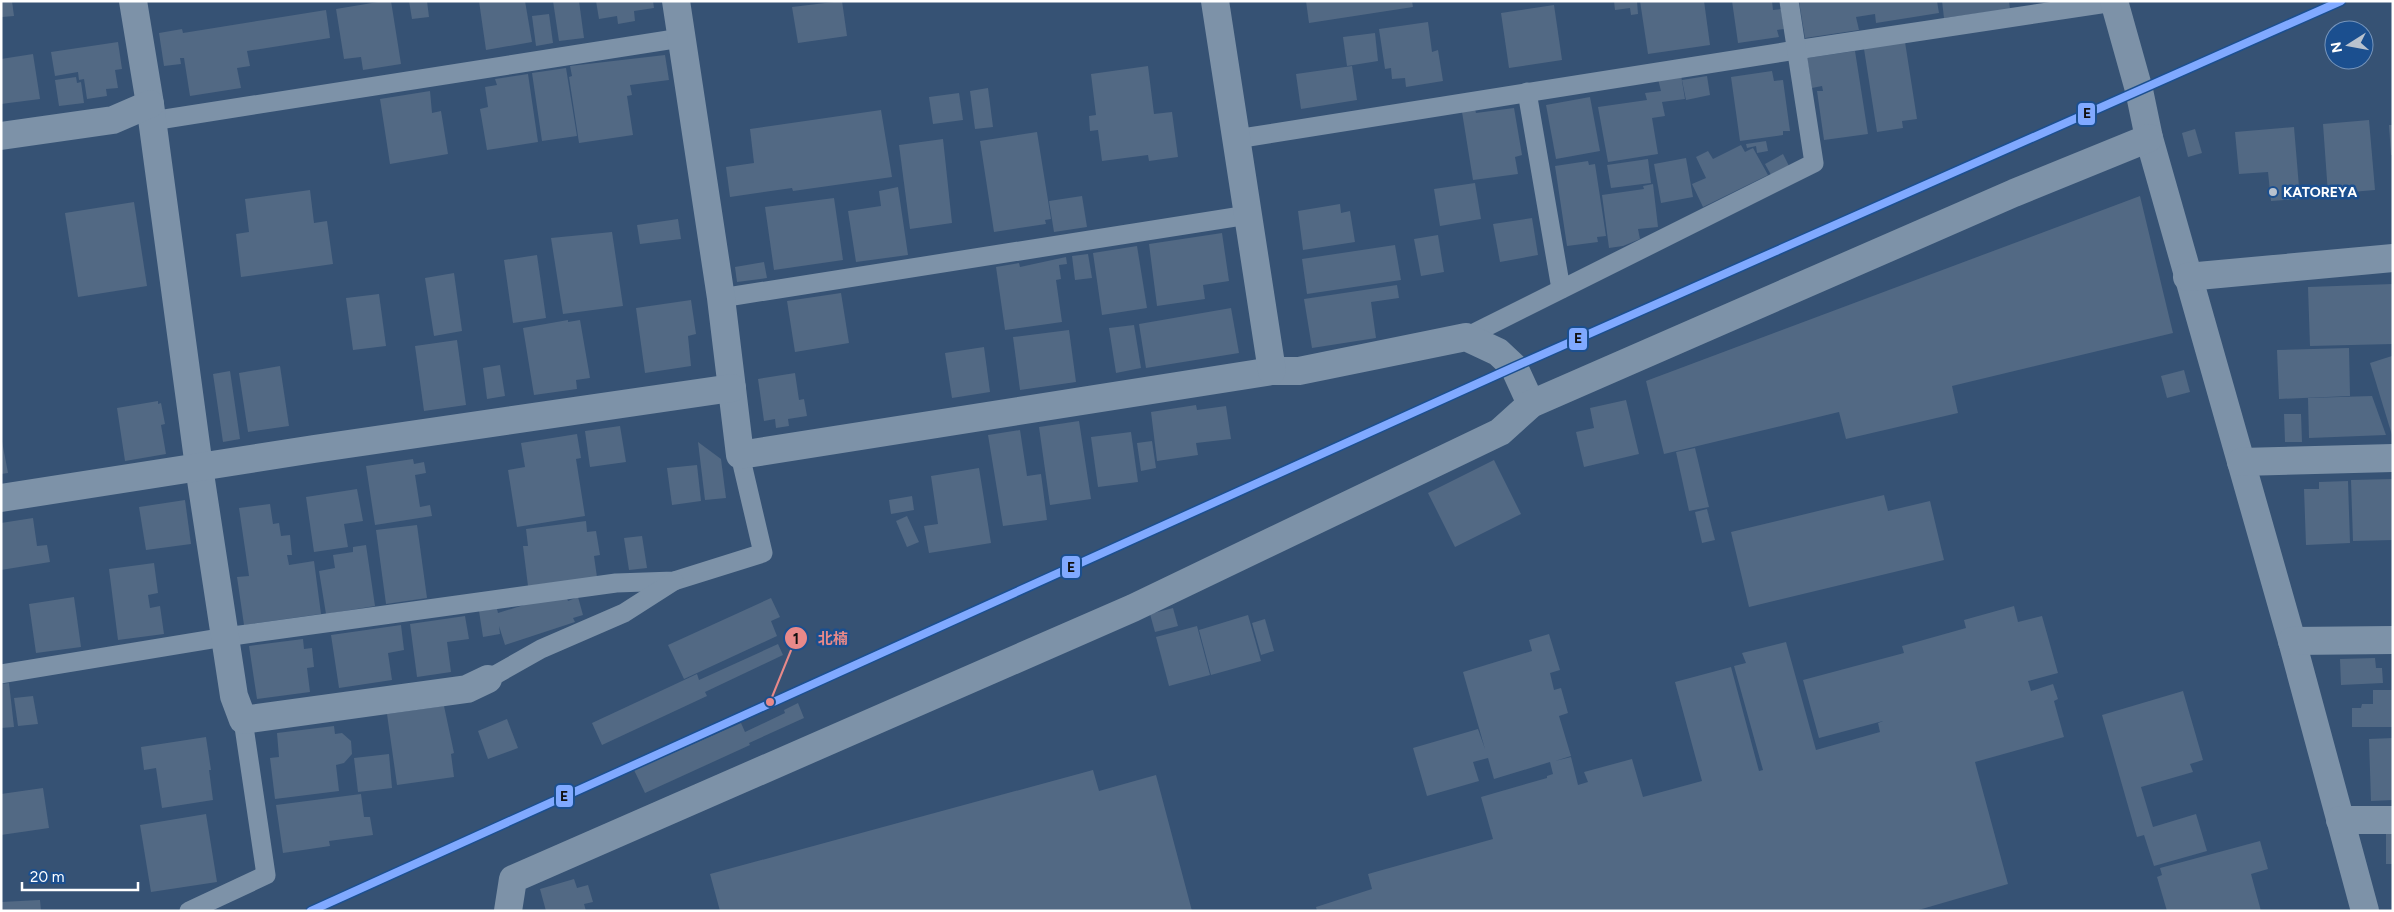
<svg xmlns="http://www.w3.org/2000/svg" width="2394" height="912" font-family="Figtree,'Noto Sans JP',sans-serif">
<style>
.building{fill:#526984}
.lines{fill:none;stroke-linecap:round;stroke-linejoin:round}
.service{stroke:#7d92a8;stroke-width:19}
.minor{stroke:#7d92a8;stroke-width:28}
.rail-1-casing{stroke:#1b4f8f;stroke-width:11}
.rail-1{stroke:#80a9ff;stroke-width:8}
.poi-dot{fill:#b9c2ce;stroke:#1b4f8f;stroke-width:2}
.labels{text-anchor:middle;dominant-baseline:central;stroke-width:5;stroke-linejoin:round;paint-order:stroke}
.poi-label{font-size:14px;font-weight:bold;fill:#fff;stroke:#1b4f8f;text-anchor:start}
.leader{fill:none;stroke:#e88989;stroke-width:2}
.callout-dot{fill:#e88989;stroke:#1b4f8f;stroke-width:2}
.mark-label{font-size:15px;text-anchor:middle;font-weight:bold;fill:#111}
.callout-label{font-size:15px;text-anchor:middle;font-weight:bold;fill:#e88989;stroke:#1b4f8f;stroke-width:5;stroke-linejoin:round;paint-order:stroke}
.line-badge{stroke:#1b4f8f;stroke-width:2}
.pale-badge-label{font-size:14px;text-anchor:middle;font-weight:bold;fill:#111}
</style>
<rect width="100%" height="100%" fill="#365274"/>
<g class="building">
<polygon points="1,1 12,1 14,16 2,17"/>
<polygon points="384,1 391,1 401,64 363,70 361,57 344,59 336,9"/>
<polygon points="409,1 427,1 429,17 412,19"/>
<polygon points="479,1 525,1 532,42 486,50"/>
<polygon points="553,1 579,1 584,38 559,41"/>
<polygon points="596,1 653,1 654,8 634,11 635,21 618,24 617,16 599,19"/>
<polygon points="842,1 847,36 798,43 792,7"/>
<polygon points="1306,1 1412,1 1413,7 1309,23"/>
<polygon points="1614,1 1637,1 1638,14 1631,15 1630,8 1615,10"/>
<polygon points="1640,1 1704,1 1710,45 1648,54"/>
<polygon points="1732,1 1772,1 1773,10 1781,9 1784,29 1777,30 1779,37 1738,43"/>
<polygon points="1799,1 1937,1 1939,13 1876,23 1875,14 1856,17 1859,30 1805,38"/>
<polygon points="1942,1 2009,1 2010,9 1944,18"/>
<polygon points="1554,5 1562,60 1509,68 1501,13"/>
<polygon points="326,10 330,38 247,51 250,66 237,68 241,88 190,96 184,58 180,58 181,64 164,66 159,33 182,29 183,33"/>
<polygon points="549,14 553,43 536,46 532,16"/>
<polygon points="1428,22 1432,52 1438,50 1443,81 1406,87 1405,78 1392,79 1391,68 1385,69 1379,29"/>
<polygon points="1375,33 1378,61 1347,66 1343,37"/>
<polygon points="118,42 122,69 115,70 118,88 106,89 107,96 87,99 84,79 79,80 78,72 55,76 51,52"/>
<polygon points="1905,42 1917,119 1902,121 1903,128 1877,132 1864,49"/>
<polygon points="1855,51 1868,134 1824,140 1817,91 1823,91 1822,86 1812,88 1807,58"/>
<polygon points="33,54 40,99 1,104 1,59"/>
<polygon points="665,55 669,80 630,85 632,95 627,96 633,135 579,143 569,77 572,76 570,66"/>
<polygon points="1148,66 1154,114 1172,112 1178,157 1149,161 1148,155 1102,161 1098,130 1090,131 1089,116 1096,115 1091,74"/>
<polygon points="1352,66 1357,100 1301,109 1296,74"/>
<polygon points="566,68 577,136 542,141 532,73"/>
<polygon points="1772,71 1774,81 1783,80 1790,131 1783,131 1783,135 1740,141 1731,77"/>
<polygon points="528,74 538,142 487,150 480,109 488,107 485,87 497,85 495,79"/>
<polygon points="1681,75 1685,99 1662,102 1665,116 1652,118 1658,154 1608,162 1598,107 1647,100 1645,93 1661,91 1658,79"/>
<polygon points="1707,76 1710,95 1686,100 1682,80"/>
<polygon points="76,77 77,83 81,82 84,103 59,106 55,80"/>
<polygon points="988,88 993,127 975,129 970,91"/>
<polygon points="430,91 432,113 441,111 448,154 390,164 380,99"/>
<polygon points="959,93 963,120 933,124 929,97"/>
<polygon points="1590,97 1600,151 1556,159 1546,105"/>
<polygon points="1514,108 1522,155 1515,157 1518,174 1473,180 1462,112 1475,109 1476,113"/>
<polygon points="881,110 892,177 793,191 792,188 730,197 726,167 754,163 750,129"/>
<polygon points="2369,120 2375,190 2328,194 2323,124"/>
<polygon points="2389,125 2393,125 2393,155 2391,155"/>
<polygon points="2294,127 2300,199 2271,201 2268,172 2239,174 2235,132"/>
<polygon points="2195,129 2202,153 2188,157 2182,133"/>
<polygon points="1037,132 1051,219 1045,220 1046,224 994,232 980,141"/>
<polygon points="943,139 952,223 910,229 899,145"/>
<polygon points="1766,141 1768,151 1757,153 1756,146 1747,148 1746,144"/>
<polygon points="1741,145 1745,152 1753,148 1768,175 1703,207 1692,184 1706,178 1696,157 1708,151 1713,159"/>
<polygon points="1783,154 1789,166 1771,175 1765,164"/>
<polygon points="1686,158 1693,197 1661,203 1654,164"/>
<polygon points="1648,159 1651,183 1611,188 1607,165"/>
<polygon points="1588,161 1589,165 1595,164 1606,236 1597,237 1598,242 1567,246 1555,166"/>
<polygon points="1475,183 1481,219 1440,226 1434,189"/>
<polygon points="1653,184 1658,227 1638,229 1640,239 1623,246 1609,248 1602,195 1644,189 1643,186"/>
<polygon points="898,187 908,255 856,262 848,211 881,206 879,191"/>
<polygon points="310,190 314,223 327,221 333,264 241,277 236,234 249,232 245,199"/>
<polygon points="1082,196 1087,227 1054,232 1049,201"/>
<polygon points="2140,196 2173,333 1952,386 1958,413 1846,439 1839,412 1664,454 1646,381"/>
<polygon points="834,198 843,260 774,270 765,207"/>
<polygon points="134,202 147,286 78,297 65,213"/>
<polygon points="1340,204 1341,213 1350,211 1355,242 1303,250 1298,211"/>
<polygon points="1532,218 1538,255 1500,262 1493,224"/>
<polygon points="678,219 681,239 640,244 637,225"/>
<polygon points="612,232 623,306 563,314 551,238"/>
<polygon points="1222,233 1229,281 1203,285 1205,299 1157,306 1149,244"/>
<polygon points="1438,235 1444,272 1421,276 1414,239"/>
<polygon points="1395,245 1401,280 1307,294 1302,259"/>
<polygon points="1137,246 1147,308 1102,315 1093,253"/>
<polygon points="1088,254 1092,278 1075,280 1072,256"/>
<polygon points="537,255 546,318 513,323 504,260"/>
<polygon points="1066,257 1067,264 1059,265 1061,279 1056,280 1062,322 1005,330 996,267 1019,263 1020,267"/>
<polygon points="764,262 767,278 737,282 735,267"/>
<polygon points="454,273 462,331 434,336 425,278"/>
<polygon points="2393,284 2393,344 2310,346 2308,287"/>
<polygon points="1397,285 1399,298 1371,302 1376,338 1312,348 1304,299"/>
<polygon points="841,293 849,343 795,352 787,301"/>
<polygon points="379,294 386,346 353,350 346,298"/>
<polygon points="691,300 696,334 688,336 691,366 645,373 636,308"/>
<polygon points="1231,308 1239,353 1146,368 1139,324"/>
<polygon points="568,320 568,322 580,320 590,378 576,380 577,389 534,395 523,328"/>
<polygon points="1134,325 1141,368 1116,373 1109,328"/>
<polygon points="1069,330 1076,382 1020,390 1013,337"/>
<polygon points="457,340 466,405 424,411 415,346"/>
<polygon points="984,347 990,392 952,398 945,353"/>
<polygon points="2349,348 2350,396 2279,399 2277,350"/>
<polygon points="2392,356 2393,359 2392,435 2370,363"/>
<polygon points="500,365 505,396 487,399 483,368"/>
<polygon points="280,366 289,426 248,432 239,373"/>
<polygon points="2184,370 2190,392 2167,398 2161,376"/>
<polygon points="230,371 240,439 223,442 213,374"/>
<polygon points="795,373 799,400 804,399 807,416 788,419 789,426 776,428 775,419 764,421 758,379"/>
<polygon points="2372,396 2386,435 2309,438 2308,398"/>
<polygon points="1626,400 1639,454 1584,467 1576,432 1594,428 1590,408"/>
<polygon points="158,401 158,404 161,403 165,424 161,425 166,454 125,461 117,408"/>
<polygon points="1196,405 1197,410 1226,406 1231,439 1196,443 1198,455 1157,461 1151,412"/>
<polygon points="2284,414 2301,414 2302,442 2285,442"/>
<polygon points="1079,421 1091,499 1050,505 1039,427"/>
<polygon points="620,426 626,462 590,467 585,431"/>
<polygon points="1020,430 1027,476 1041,474 1047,520 1003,526 988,435"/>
<polygon points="1131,432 1138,482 1098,487 1091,437"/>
<polygon points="577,434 581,458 576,459 585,516 517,527 508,470 525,467 521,443"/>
<polygon points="1,436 8,473 1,474"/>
<polygon points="1152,441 1156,468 1141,471 1137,443"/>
<polygon points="698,442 721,459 726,498 705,500"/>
<polygon points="1695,448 1709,507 1689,511 1676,452"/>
<polygon points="413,459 414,464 424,462 426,473 415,475 420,507 430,505 432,516 375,525 366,466"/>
<polygon points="1494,460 1521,514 1455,547 1428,493"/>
<polygon points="697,465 701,501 672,505 667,468"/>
<polygon points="979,468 991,543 929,553 924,526 938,524 931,476"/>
<polygon points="2393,479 2393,540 2353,541 2351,480"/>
<polygon points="2348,481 2350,543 2306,545 2304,489 2319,489 2319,482"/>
<polygon points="357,489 363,521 344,524 348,547 314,552 306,497"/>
<polygon points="1884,495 1888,511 1930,501 1944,560 1749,607 1731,532"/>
<polygon points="912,496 914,510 891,514 889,500"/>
<polygon points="185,500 191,544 146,550 139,507"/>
<polygon points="270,504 273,524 279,523 281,536 290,535 292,555 287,555 289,565 314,561 321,614 244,625 237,577 249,576 239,508"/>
<polygon points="1707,509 1715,540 1702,543 1695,512"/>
<polygon points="907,516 919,542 907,547 896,521"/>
<polygon points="33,518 37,546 47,545 50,562 1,570 1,523"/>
<polygon points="586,521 587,532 596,531 600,555 594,556 597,577 528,586 523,546 528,546 526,529"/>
<polygon points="417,525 427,598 386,604 376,530"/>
<polygon points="642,536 647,568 629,570 624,538"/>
<polygon points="366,545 375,606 326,614 319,571 335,568 333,555 353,552 353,547"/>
<polygon points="154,563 158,593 148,595 150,608 160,606 164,634 118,640 109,569"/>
<polygon points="566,596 568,601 578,597 583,615 573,618 575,622 505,645 499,626 500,634 483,637 479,611 497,609 498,613 546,598"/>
<polygon points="74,597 81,647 36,653 29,604"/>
<polygon points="771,598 780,617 771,621 777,636 684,679 668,645"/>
<polygon points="2014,606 2018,622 2042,616 2058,673 2028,681 2031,691 2053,684 2058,699 2054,701 2064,737 1975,762 2008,884 1915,911 1317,911 1316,907 1372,889 1368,874 1493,839 1481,797 1547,778 1547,776 1553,774 1550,762 1494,779 1488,758 1473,762 1479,781 1427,796 1413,748 1478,729 1485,749 1463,672 1532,651 1529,640 1549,634 1560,670 1550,673 1554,690 1561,688 1568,713 1559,716 1571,756 1555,761 1571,757 1578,785 1588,782 1584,772 1632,759 1643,797 1702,781 1675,682 1731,667 1759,771 1763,770 1734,666 1746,663 1742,653 1786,642 1816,750 1880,732 1878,723 1883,721 1819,738 1803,680 1904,653 1902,646 1966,628 1964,620"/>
<polygon points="1173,608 1178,626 1155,632 1150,614"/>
<polygon points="1248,615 1261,661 1211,675 1199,630"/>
<polygon points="465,616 469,639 447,642 451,672 417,677 410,624"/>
<polygon points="1265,619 1274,651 1261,655 1252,623"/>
<polygon points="401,625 404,650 388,653 392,680 339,688 331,635"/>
<polygon points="1197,626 1210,675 1169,686 1156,637"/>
<polygon points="303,639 304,649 312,648 314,667 307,668 310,692 257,699 249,646"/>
<polygon points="778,644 783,655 705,692 707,696 602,745 592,723 697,674 699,680"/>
<polygon points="2375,658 2376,668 2382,668 2383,683 2341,685 2340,659"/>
<polygon points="9,683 14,727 1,728 1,684"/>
<polygon points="2373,690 2393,690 2393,727 2352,727 2352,708 2361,708 2362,704 2373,704"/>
<polygon points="2183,691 2203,760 2190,764 2193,772 2141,787 2153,827 2196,814 2207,851 2154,866 2144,835 2137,837 2102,715"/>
<polygon points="33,696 38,724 18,726 14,698"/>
<polygon points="798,703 804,718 749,743 750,745 645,793 634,770 741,723 745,732 785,713 784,710"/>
<polygon points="444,706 454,753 451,754 454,777 397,785 387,714"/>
<polygon points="507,719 518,748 488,759 478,731"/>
<polygon points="334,726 335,734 342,733 351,741 352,754 344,763 336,765 339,791 275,799 270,758 279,757 277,733"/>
<polygon points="206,737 211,770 209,770 213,800 162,808 156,768 144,770 141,747"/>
<polygon points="2393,738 2393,800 2371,801 2369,739"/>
<polygon points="389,754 392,788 358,792 354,758"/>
<polygon points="1093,770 1099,791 1156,775 1192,911 720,911 710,874"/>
<polygon points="43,788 49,828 1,835 1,794"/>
<polygon points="361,794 364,817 370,817 373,835 329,841 330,846 283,853 276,805"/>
<polygon points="206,814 217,882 151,892 140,825"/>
<rect x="2386" y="834" width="7" height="30"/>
<polygon points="2260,841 2268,869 2251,874 2261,911 2167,911 2157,877 2162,875 2160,868"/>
<polygon points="574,879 577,888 588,885 593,902 584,904 586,911 546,911 540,889"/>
<polygon points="40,900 41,911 1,911 1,902"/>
</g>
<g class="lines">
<g class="service">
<polyline points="1527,92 1561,289"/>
<polyline points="152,121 681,38"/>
<polyline points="1236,139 1796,50 2114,2"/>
<polyline points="721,298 1248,215"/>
<polyline points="1466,337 1814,163 1789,1"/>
<polyline points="1,674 225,637 616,583 674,581 763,553 740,455"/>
<polyline points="488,679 541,649 624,613 674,581"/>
<polyline points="189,911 266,875 243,720"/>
</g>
<g class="minor">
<polyline points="133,1 150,104 199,467 234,696 243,720 467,689 488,679"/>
<polyline points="676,1 721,298 740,455 1272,371 1299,371 1466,337 1498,352 1514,367 1531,404"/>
<polyline points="1215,1 1272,371"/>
<polyline points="2114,1 2139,90 2149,138 2292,641 2365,911"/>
<polyline points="1,136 113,120 150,104"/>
<polyline points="2187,277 2393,258"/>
<polyline points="2241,462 2393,458"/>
<polyline points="1,498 314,449 732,388"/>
<polyline points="2292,641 2393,640"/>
<polyline points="2340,820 2393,820"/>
<polyline points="508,911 513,879 1133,608 1500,432 1531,404 2014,193 2149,138"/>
</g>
<g class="rail-1-casing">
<polyline id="rail-1" points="311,911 1514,367 2341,1"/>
</g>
<use href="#rail-1" class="rail-1"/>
</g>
<circle class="poi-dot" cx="2273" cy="192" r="5"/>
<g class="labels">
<g class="poi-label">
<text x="2283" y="192">KATOREYA</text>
</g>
</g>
<path class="leader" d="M770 702L796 638"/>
<g class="callout-dot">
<circle cx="770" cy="702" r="5"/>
<circle cx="796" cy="638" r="12"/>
</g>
<g class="mark-label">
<text x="796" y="644">1</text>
</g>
<g class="callout-label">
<text x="833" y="644">北楠</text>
</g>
<g class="line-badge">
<rect x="2077" y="102" width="19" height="24" rx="5" fill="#80a9ff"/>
<rect x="1568" y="327" width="20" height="24" rx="5" fill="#80a9ff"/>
<rect x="1061" y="555" width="20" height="24" rx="5" fill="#80a9ff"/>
<rect x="555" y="784" width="19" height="24" rx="5" fill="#80a9ff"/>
</g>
<g class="pale-badge-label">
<text x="2087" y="118">E</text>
<text x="1578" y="343">E</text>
<text x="1071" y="572">E</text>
<text x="564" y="801">E</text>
</g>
<rect width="2394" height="912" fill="none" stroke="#ffffff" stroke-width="5"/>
<g transform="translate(2349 45) rotate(259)"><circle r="24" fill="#1b4f8f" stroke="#7695bc"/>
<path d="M0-4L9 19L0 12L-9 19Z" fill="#b9c2ce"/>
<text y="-8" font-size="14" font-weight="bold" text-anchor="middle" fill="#ffffff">N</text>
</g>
<path d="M22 882v8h116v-8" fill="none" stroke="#ffffff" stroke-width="2.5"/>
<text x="30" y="882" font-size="15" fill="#ffffff" stroke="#1b4f8f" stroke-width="4" paint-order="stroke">20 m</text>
</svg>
